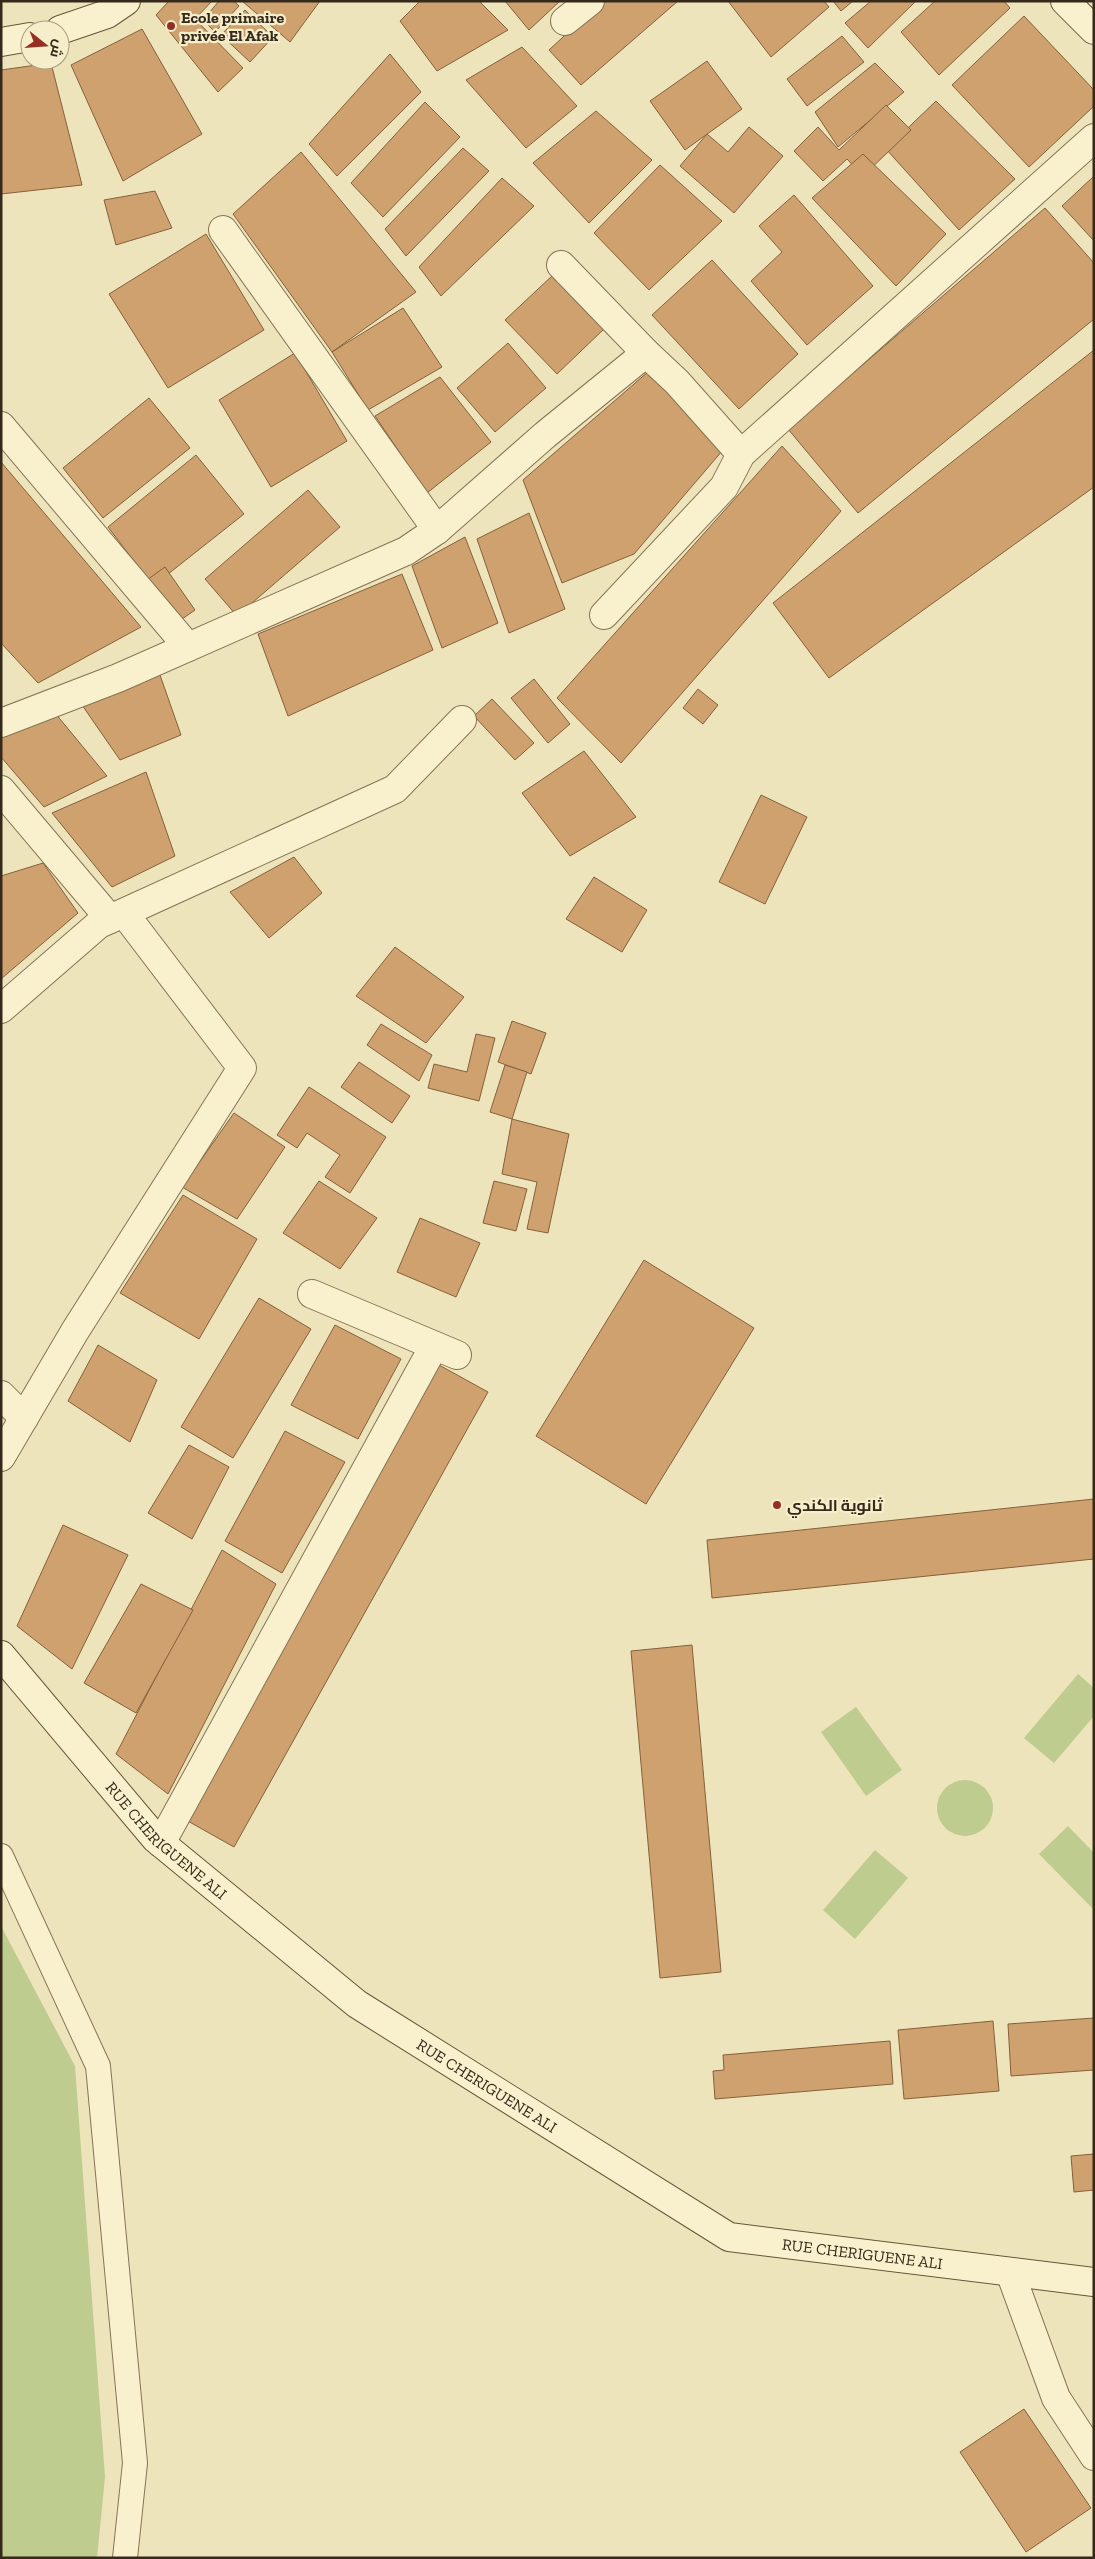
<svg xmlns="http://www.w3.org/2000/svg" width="1095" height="2559" font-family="'Zilla Slab',Cairo,serif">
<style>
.green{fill:#becc8f}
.building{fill:#cea16f;stroke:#85603a}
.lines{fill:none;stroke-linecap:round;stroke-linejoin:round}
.service-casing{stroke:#857455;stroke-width:26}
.minor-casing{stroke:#857455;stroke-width:30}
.secondary-casing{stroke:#675438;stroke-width:30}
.service{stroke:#f9f1ce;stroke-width:24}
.minor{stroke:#f9f1ce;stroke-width:28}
.secondary{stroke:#f9f1ce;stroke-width:28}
.poi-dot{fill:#952f24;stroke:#f6eeca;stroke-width:2}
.labels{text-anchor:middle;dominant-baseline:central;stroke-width:4.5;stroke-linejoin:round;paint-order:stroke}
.poi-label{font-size:16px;font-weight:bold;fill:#34291a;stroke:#f6eeca;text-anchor:start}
.street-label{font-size:16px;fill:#34291a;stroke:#f6eeca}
</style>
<rect width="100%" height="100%" fill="#eee4bb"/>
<g class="green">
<polygon points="1078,1674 1094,1688 1094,1716 1054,1763 1024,1738"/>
<polygon points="856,1707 902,1770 866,1796 821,1732"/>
<circle cx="965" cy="1808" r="28"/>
<polygon points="1068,1826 1094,1853 1094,1910 1039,1854"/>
<polygon points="875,1850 908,1878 855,1939 823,1910"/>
<polygon points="1,1926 75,2066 105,2477 97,2558 1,2558"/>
</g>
<g class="building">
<polygon points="169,1 212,1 195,19 243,68 218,92 156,15"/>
<polygon points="219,1 234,1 239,6 215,32 203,20"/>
<polygon points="242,1 320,1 290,42"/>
<polygon points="420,1 479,1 508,30 437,71 400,21"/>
<polygon points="505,1 560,1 529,30"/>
<polygon points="602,1 678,1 581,85 549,50"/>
<polygon points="728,1 824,1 829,7 771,57"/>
<polygon points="833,1 853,1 841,11"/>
<polygon points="871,1 916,1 868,48 845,23"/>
<polygon points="935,1 1004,1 1010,8 939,75 901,32"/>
<polygon points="245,10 273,37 250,62 221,35"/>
<polygon points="1024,16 1094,90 1094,106 1029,167 952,85"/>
<polygon points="142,29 202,134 123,181 71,65"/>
<polygon points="842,36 864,62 807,106 787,79"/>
<polygon points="522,47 577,106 526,148 466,80"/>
<polygon points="390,54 421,92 337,176 309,144"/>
<polygon points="707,61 742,109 685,150 650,101"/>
<polygon points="51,63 82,185 1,194 1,70"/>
<polygon points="875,63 904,92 838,147 815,112"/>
<polygon points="936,101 1015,179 959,230 886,149"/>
<polygon points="425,102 460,137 383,217 351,183"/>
<polygon points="886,105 911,130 863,176 847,159 823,181 794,151 818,127 839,150"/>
<polygon points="596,111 652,160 589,223 533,163"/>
<polygon points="749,127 783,156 734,213 680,166 707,134 728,152"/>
<polygon points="463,148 489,171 406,256 385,229"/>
<polygon points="301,152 416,292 332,352 233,214"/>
<polygon points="863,154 946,234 896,286 812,198"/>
<polygon points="660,165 722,221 649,290 594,233"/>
<polygon points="1094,176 1094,241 1062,206"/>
<polygon points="502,178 534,206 441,296 419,267"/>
<polygon points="155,191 172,228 116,245 104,200"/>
<polygon points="794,195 873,286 807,345 751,281 782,252 759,226"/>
<polygon points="1045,208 1094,263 1094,319 858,513 788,429"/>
<polygon points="206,234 264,330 168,388 109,294"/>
<polygon points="712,260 798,354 739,409 652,315"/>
<polygon points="553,275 604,329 557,374 505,320"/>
<polygon points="403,308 442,367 368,410 332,352"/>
<polygon points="508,343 546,388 495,432 457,388"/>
<polygon points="1094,350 1094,487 829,678 773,603"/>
<polygon points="295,353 347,441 271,487 219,400"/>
<polygon points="649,371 723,450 634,554 562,583 523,480"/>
<polygon points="440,377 491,442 427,493 375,416"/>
<polygon points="149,398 190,448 103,518 63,468"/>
<polygon points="782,446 841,511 621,763 557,698"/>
<polygon points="196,455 244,514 153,586 108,527"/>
<polygon points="1,462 141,627 38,683 1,643"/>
<polygon points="308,490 340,527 237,616 205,579"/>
<polygon points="529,513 565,609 509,633 477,539"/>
<polygon points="465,537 498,623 442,648 412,566"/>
<polygon points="165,567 195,610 162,633 133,590"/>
<polygon points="402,574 433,650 288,716 258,634"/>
<polygon points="160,675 181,735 120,760 82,705"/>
<polygon points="534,679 570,724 548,743 511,698"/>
<polygon points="698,689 718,705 703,724 683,708"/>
<polygon points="492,699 534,743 515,760 474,716"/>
<polygon points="55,713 107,776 44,807 1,757 1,737"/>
<polygon points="584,751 636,817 570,856 522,793"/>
<polygon points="146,772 175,856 112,887 52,813"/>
<polygon points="761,795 807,817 765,904 719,882"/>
<polygon points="294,857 322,893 269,938 230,892"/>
<polygon points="43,863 78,913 1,979 1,876"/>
<polygon points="594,877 647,910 622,952 566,919"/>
<polygon points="395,947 464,997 426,1043 356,996"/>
<polygon points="512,1021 546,1033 531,1074 498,1062"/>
<polygon points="381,1024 432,1055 419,1081 367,1045"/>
<polygon points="476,1034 495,1038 479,1101 428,1088 434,1064 467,1072"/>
<polygon points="359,1062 410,1096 392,1123 341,1087"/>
<polygon points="505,1065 527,1072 512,1119 490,1112"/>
<polygon points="309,1087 386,1137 350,1193 325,1177 340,1155 307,1133 297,1148 277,1135"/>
<polygon points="234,1113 285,1147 237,1219 182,1187"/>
<polygon points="512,1119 569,1134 548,1233 527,1229 537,1182 502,1174"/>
<polygon points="319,1181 377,1218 340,1269 283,1233"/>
<polygon points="494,1181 527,1189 516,1231 483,1223"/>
<polygon points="183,1195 257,1239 199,1339 120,1293"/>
<polygon points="420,1218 480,1243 456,1297 397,1272"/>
<polygon points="644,1260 754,1328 646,1504 536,1436"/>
<polygon points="259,1298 311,1329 233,1458 181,1427"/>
<polygon points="335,1325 401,1359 358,1439 291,1405"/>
<polygon points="98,1345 157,1380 130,1442 68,1401"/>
<polygon points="439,1365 488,1392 234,1847 186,1820"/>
<polygon points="285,1431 345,1462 282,1573 225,1541"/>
<polygon points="189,1445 229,1467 192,1539 148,1513"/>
<polygon points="1094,1499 1094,1559 712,1598 707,1540"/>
<polygon points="63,1525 128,1555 72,1669 17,1626"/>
<polygon points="222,1550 276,1584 168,1794 116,1754"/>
<polygon points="141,1584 193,1610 136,1713 84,1683"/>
<polygon points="692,1645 721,1972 660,1978 631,1651"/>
<polygon points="1094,2018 1094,2070 1011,2076 1008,2024"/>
<polygon points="993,2021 999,2091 904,2099 898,2030"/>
<polygon points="890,2041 893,2084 715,2099 713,2071 724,2070 723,2055"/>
<polygon points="1094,2154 1094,2190 1074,2192 1071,2156"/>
<polygon points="1024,2409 1091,2508 1026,2552 960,2452"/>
</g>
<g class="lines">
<g class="service-casing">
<polyline id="service" points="1,1856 98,2066 135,2463 125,2558"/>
</g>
<g class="minor-casing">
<g id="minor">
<polyline points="565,21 590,1"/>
<polyline points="223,230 437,530"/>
<polyline points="561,265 646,353 677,382 741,454"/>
<polyline points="1,426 188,647"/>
<polyline points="604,615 724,487 741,454 1094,138"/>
<polyline points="1,723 118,678 406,551 437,530 545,435 646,353"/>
<polyline points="1,790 110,919"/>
<polyline points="1,1009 99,924 395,789 462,720"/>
<polyline points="312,1294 457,1355"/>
<polyline points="1,1395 24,1418"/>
<polyline points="1,1457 75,1331 242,1068 124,913"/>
<polyline points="161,1843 434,1346"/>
<polyline points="1010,2272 1056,2398 1094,2456"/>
</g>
</g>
<g class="secondary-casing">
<g id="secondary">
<polyline points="1065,1 1094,30"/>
<polyline points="60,30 107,14 126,1"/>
<polyline points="1,42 30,37"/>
<path id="s1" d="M 1,1655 L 156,1839 L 357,2004 L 729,2237 L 1094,2282"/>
</g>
</g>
<use href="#service" class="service"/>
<use href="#minor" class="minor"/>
<use href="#secondary" class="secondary"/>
</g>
<g class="poi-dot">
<circle cx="171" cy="26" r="5"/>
<circle cx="777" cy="1505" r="5"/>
</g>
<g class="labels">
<g class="poi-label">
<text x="181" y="17">Ecole primaire<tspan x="181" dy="18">privée El Afak</tspan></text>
<text x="787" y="1505">ثانوية الكندي</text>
</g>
<g class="street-label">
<text stroke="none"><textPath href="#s1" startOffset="249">RUE CHERIGUENE ALI</textPath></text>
<text stroke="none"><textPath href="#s1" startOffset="654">RUE CHERIGUENE ALI</textPath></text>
<text stroke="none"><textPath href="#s1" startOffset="1074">RUE CHERIGUENE ALI</textPath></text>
</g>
</g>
<rect width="1095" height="2559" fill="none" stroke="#34291a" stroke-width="5"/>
<g transform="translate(45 45) rotate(107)"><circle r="24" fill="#f6eeca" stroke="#a89f84"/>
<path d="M0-4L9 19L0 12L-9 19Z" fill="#952f24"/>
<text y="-8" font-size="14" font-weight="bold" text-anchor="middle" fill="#34291a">ش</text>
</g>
</svg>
